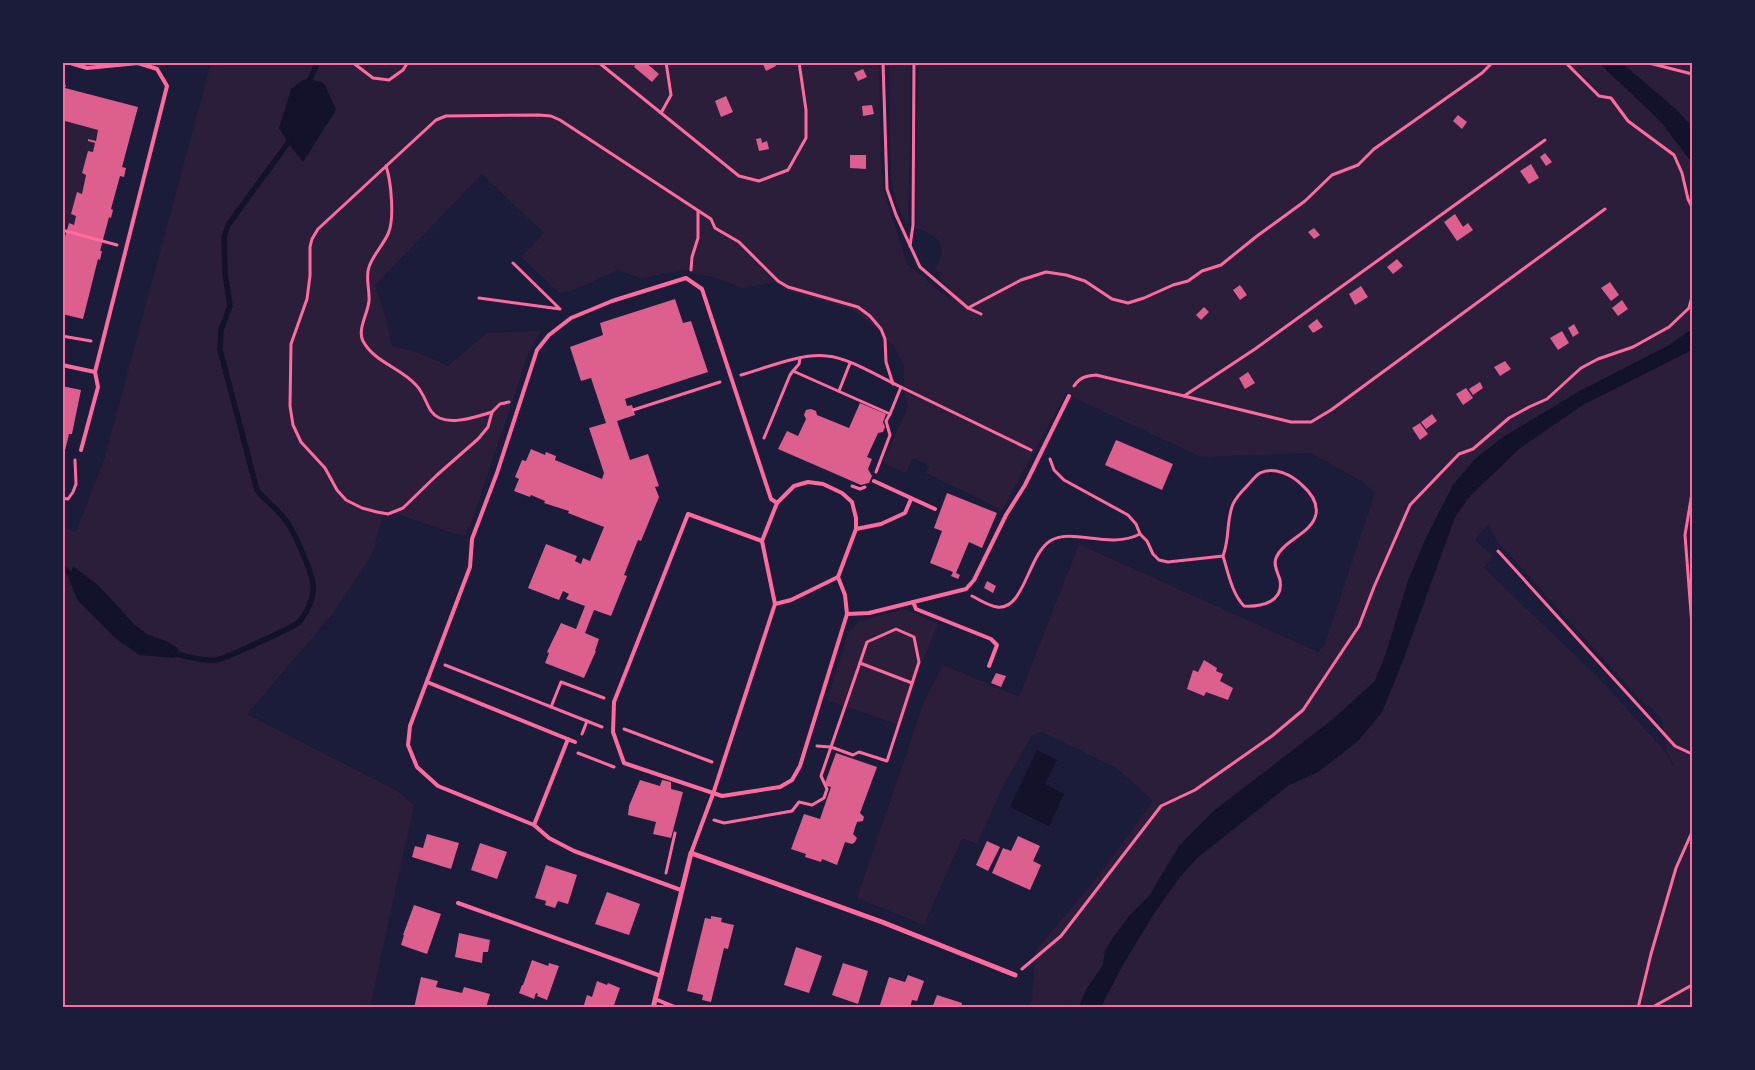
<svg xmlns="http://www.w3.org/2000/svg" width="1755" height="1070" font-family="Mulish,sans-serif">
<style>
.green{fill:#2a1e3b;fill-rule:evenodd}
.water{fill:#12122b}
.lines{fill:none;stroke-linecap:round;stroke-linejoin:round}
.stream{stroke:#12122b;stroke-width:5.5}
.building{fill:#dd5f8e}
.path{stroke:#ff6b9d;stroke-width:3}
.service{stroke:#ff6b9d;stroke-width:4}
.minor{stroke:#ff6b9d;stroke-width:5}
.neatline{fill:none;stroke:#ff6b9d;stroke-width:2}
</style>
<rect width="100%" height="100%" fill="#1b1b3a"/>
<g class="green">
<path d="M 211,63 L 879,63 L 881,169 L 884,192 L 907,264 L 950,300 L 950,288 L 940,280 L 940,273 L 935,269 C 950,245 938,236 916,228 L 918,63 L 1692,63 L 1692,1007 L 1101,1007 L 1122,966 L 1155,912 L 1180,877 L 1197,858 L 1289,785 L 1318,772 L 1357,742 L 1382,712 L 1402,663 L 1455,517 L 1472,494 L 1453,485 L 1425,540 L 1408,581 L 1386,653 L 1375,681 L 1332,720 L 1215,810 L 1179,846 L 1149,896 L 1129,916 L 1113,938 L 1105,951 L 1103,965 L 1086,990 L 1079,1007 L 1029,1007 L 1032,999 L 1036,950 L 1100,874 L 1153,801 L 1117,768 L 1042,732 L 1032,735 L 1001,790 L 977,844 L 962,838 L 924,925 L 857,898 L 924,702 L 943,665 L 1019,697 L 1079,544 L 1318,652 L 1325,644 L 1375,493 L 1361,481 L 1311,453 L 1201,457 L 1066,394 L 1002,510 L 926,473 L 929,466 L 913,458 L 906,473 L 883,463 L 908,406 L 904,393 L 904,365 L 893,345 L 870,323 L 851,309 L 790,292 L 775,282 L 742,288 L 714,277 L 695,274 L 686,270 L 640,278 L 618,270 L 574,290 L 559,293 L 521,257 L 544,233 L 482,174 L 375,285 L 385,315 L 392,346 L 417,352 L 448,366 L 487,333 L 541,331 L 529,352 L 473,518 L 465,537 L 385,510 L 372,554 L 330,617 L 247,714 L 397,791 L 414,805 L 370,1007 L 63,1008 L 63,527 L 76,532 L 104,460 ZM 1488,524 L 1497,541 L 1646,706 L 1648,705 L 1662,719 L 1666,749 L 1676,770 L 1662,748 L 1599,678 L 1484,568 L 1493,556 L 1475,540 Z"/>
<path d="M 889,63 L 910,63 L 910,142 L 908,224 C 896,210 893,191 891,173 Z"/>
<polygon points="65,121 98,130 93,152 88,151 82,173 86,175 84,183 79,182 84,185 82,194 77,193 71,214 76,216 74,225 69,223 63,225 62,126"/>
<polygon points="905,609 938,624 922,662 902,726 827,700 849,631 860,621"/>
</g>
<g class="water">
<polygon points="1599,63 1622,63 1677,110 1692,126 1692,163 1661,122"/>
<polygon points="309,79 324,83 336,110 303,162 288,143 279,128 291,89 303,80"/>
<polygon points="1692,329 1692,350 1583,405 1519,449 1468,498 1455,517 1402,663 1382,712 1357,742 1318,772 1289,785 1197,858 1180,877 1155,912 1122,966 1101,1007 1079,1007 1086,990 1103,965 1105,951 1113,938 1129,916 1149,896 1179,846 1215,810 1332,720 1375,681 1386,653 1408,581 1425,540 1453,485 1475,459 1503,437 1578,392 1669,345"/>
<polygon points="73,566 98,585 134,624 147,634 168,642 179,649 175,658 139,655 114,637 78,601 69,579"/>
<polygon points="1037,750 1057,760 1045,784 1064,794 1049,826 1010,807"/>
</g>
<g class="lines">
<g class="stream">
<polyline points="307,86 318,62"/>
<polyline points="62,567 75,579"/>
<path d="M 171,652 C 182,656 204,661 216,660 C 224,659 294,627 299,622 C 307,613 315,596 313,583 C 310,569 293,527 283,517 C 275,507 265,500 257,490 L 220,350 L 221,330 L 230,306 L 225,273 L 224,237 L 228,225 L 288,143 L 290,137"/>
</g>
</g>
<g class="building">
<polygon points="637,62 645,62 659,74 652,82 634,67"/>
<polygon points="762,62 775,62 776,66 766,71"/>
<polygon points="863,69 867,77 858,81 854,73"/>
<polygon points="62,84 66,85 65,88 138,107 122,167 126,168 124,177 120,176 111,209 113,210 111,218 109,217 100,251 102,251 100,260 98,259 83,319 62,314 62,267 65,257 62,257 62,247 69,223 74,225 76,216 71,214 77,192 82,194 86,175 82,173 88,151 93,152 95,143 88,141 88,139 96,141 98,130 65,121 62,128"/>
<polygon points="726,96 733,112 721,117 715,101"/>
<polygon points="872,105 874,114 863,116 862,106"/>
<polygon points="1458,115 1467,122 1462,129 1453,121"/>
<polygon points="761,138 762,143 767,141 769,149 759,151 756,139"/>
<polygon points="1545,153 1552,162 1546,166 1540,157"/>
<polygon points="850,155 866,155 866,169 850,168"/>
<polygon points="1531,164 1539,178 1529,184 1520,171"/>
<polygon points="1455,214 1463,227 1468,223 1473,230 1457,241 1444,222"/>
<polygon points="1314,228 1320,235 1314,239 1308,232"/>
<polygon points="1397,259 1403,266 1393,274 1387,267"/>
<polygon points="1610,282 1619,295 1611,301 1601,288"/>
<polygon points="1240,285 1247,295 1240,300 1233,290"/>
<polygon points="1361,286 1368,297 1355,305 1349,294"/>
<polygon points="675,299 683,323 691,321 708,372 625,399 627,406 632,405 635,415 617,421 630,460 648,454 659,486 655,487 659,497 641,541 638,540 624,575 627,576 611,616 594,610 585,633 599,639 595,651 596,651 584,678 545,663 549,653 547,652 561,623 576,629 585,606 566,599 569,594 563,591 559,600 528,588 546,544 577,556 575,561 581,564 583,558 590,561 604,527 568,513 569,511 544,503 545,501 531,495 530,497 514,491 519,479 515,477 522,460 526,461 531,449 545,455 546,452 556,456 555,460 602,479 604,473 589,428 606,423 591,378 581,381 570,347 603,335 600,323"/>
<polygon points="1622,300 1628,309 1618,316 1612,308"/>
<polygon points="1204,307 1209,312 1201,320 1196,315"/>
<polygon points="1317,319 1323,327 1313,333 1308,326"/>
<polygon points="1574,324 1579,333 1573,337 1568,328"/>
<polygon points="1562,331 1569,343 1558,350 1550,338"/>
<polygon points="1505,361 1511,369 1500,376 1494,367"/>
<polygon points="1248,372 1255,383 1245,389 1239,378"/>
<polygon points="1480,382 1483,388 1473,395 1469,389"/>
<polygon points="62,386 81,390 72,434 69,434 63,459"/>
<polygon points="1466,388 1473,398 1463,405 1456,394"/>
<polygon points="860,403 886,414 883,422 885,427 883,432 878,433 867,457 872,459 868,469 872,476 869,483 861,485 778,449 787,431 798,436 806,419 804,415 806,410 811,409 816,411 817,415 849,428"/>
<polygon points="1432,414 1437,421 1426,429 1421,422"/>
<polygon points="1420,423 1428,434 1420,440 1412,428"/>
<polygon points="1116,440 1173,464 1162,490 1105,465"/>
<polygon points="947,493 997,513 982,548 969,542 956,573 960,575 958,579 951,576 953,572 930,563 942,531 934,528"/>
<polygon points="987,581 996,586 993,593 984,588"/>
<polygon points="1204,660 1217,668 1216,671 1223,674 1220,681 1233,688 1228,700 1206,692 1204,696 1187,689 1193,670 1198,672"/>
<polygon points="996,673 1006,676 1001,687 991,683"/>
<polygon points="836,753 877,767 860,813 864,817 863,821 857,822 853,834 857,838 855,842 852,844 845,842 837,865 822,859 821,862 805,857 806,854 791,849 804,814 820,819 831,787 827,786 825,783"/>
<polygon points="640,780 660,786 662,780 671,782 671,789 683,792 671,838 653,834 656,822 628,815 629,806"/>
<polygon points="427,834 459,843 451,869 412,857 415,846 423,848"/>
<polygon points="1018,836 1040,846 1033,861 1041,865 1030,890 992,873 1003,848 1011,851"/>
<polygon points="987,841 1000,847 988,871 976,865"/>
<polygon points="480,843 507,852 497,879 471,870"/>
<polygon points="546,865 577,875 568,904 558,901 555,908 545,905 546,901 535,898"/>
<polygon points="607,892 640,904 629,935 595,924"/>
<polygon points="414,905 441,914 427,954 401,945 404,935 403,935"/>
<polygon points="711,916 722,918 721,922 734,925 728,949 724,948 711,1002 702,1000 703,995 687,991 705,918 711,919"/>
<polygon points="459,933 490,940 488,952 483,952 482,963 455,957"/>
<polygon points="796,947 822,956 809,993 784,985"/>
<polygon points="532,960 548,966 549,963 559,966 547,1000 537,996 538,994 536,993 534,999 519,993 522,985 523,985"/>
<polygon points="843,963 868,971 858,1004 832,995"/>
<polygon points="908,975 924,981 917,1001 912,1000 910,1008 879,1008 889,977 905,982"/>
<polygon points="421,977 438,981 436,987 462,993 464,987 490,994 486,1008 414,1008"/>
<polygon points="597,981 607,985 608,983 620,988 613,1008 583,1008 587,995 592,997"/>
<polygon points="937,995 962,1003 961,1008 932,1008"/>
</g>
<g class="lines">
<g class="path">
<polyline points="352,62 373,78 389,80 403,70 408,62"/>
<polyline points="598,62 739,176 759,181 788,170 806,138 806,110 799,62"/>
<polyline points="883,62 887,189 896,215 920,267 968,308 981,314"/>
<polyline points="1565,62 1599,96 1611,98 1628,121 1674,155 1682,173 1688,199 1692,207"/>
<polyline points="1645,62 1692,74"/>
<polyline points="661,113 671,95 666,62"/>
<path d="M 386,166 C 391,181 395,219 388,234 C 383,245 373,255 369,267 C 365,277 370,290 369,301 C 368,313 357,330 363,341 C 374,362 401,368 416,385 C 423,392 426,403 431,411 C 443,429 476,417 492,412"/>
<polyline points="62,230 117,245"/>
<polyline points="910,246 913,225 914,62"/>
<polyline points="691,270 692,257 698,238 698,212"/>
<polyline points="479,298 560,309 513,263"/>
<polyline points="968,308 1021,280 1046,272 1066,275 1085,281 1112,299 1128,303 1144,298 1173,285 1188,281 1202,271 1221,265 1257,236 1305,201 1332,175 1358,165 1374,149 1482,73 1493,62"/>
<polyline points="62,336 91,341"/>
<polyline points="793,371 799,364 800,358"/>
<path d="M 741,375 C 766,368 800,353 827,356 C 850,358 879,377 901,387 L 890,414 L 793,371 L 790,375 L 764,438"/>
<path d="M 1074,386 C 1080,377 1086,376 1096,375 L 1184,396 L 1255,349 L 1545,140"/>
<polyline points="901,387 1031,450"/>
<polyline points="839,391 850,363"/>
<polyline points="1184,396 1291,422 1311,422 1331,410 1605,209"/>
<polyline points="509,402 500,404 492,412 488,427 478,439 437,475 403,508 388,514 377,512 362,508 346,500 337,490 325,468 301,442 293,425 290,406 291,344 307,299 310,276 310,247 312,239 318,229 436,120 446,116 539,115 551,116 560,120 711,219 715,228 739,242 778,281 788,287 858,307 870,316 881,329 885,339 886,362 893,384"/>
<polyline points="633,410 720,382"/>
<path d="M 1050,459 L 1054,470 L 1064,480 L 1128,515 L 1136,524 L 1140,534 L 1147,541 L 1153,554 L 1159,560 L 1168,562 L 1223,556 C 1230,538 1226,521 1233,504 C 1236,498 1242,491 1247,486 C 1251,482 1255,476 1260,473 C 1274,466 1292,475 1302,485 C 1310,492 1318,502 1316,514 C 1312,534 1283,540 1276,558 C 1273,565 1278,573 1280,580 C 1284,602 1261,607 1244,606 C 1232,594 1228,572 1223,556"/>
<polyline points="876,472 890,435 886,421 890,414"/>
<polyline points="852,486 860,489 865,487"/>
<polyline points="1692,493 1685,535 1692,626"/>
<polyline points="62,498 68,499 73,492 76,484 75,460"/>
<polyline points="1498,551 1675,746 1692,754"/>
<path d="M 972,596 C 980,600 989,606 997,607 C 1024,611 1028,555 1050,541 C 1072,527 1109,550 1140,534"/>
<polyline points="860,663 912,683"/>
<polyline points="445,665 602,727"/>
<polyline points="551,707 561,682 604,698"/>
<polyline points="624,729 712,762"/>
<polyline points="582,734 587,721"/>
<polyline points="578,753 614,767"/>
<path d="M 714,820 L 724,823 L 792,811 L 799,802 L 812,805 L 824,798 L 827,789 L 821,776 C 836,732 852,687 867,642 L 896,629 L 914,637 L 919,662 L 887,761 L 859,752 L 853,755 L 831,747 L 817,746"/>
<polyline points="666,873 675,833"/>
<polyline points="1022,969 1061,936 1161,806 1195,790 1272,736 1303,710 1359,626 1374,587 1410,505 1459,454 1473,449 1509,418 1529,407 1547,399 1581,368 1598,359 1633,347 1669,327 1689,308 1692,297"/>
<polyline points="1638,1008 1651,954 1676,868 1692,832"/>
<polyline points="1651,1008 1692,985"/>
</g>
<g class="service">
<polyline points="62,365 95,372 167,86 157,69 138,63 87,68 67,62"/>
<polyline points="81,450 98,387 95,372"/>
<polyline points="874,481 935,509"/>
<polyline points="856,529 881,524 905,513 911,499"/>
<polyline points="762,541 688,514 614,702 613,732 624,763 722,796 780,787 792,780 800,766 847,614 845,595 838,577"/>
<polyline points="913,602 916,609 991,639 997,645 989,666"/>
<polyline points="847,614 869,613 966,589 974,580 1006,515 1025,485 1069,396"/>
<polyline points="427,682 575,742"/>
<polyline points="534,825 568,739"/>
<polyline points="691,853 713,794 775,604 762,541 777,503 794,486 808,482 823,484 842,493 852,502 856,518 856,529 838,577 791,600 775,604"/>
<polyline points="681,890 574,851 549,838 534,825 438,786 417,767 408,745 410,726 470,567 472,539 497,473 537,350 549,335 571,318 612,301 686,278 702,289 771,499 777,503"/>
<polyline points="458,903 661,976"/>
<polyline points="655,999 677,1008"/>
</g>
<polyline class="minor" points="653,1008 691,853 882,922 1015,975"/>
</g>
<rect width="1755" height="1070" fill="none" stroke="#1b1b3a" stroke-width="128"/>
<rect x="64" y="64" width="1627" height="942" class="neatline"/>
</svg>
